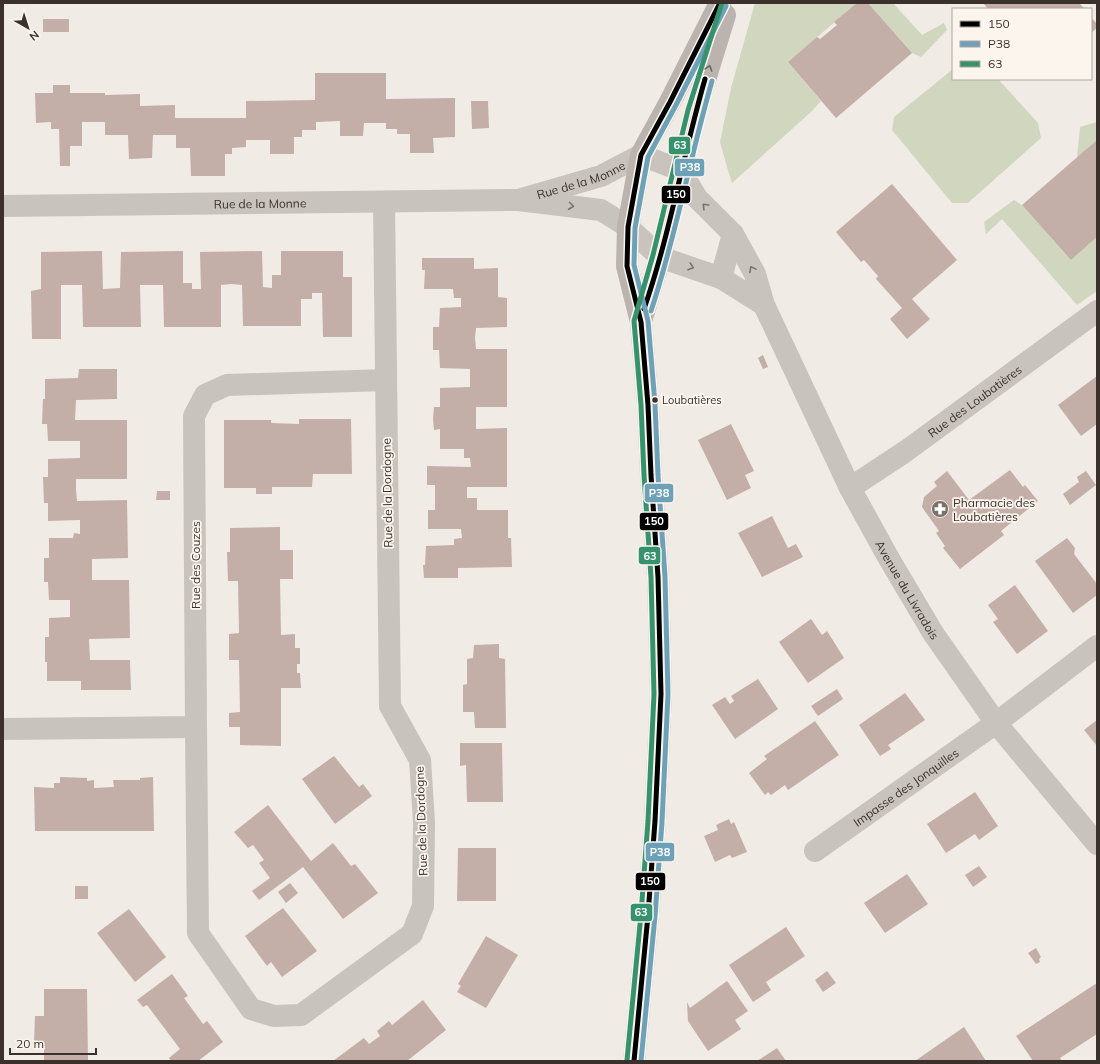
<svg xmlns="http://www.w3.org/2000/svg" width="1100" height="1064" font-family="Mulish,sans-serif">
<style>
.green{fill:#d1d6bf}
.building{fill:#c3afa7}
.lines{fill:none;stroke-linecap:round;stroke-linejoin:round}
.minor{stroke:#c9c3be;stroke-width:22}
.secondary{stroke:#bab3ae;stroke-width:22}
.bus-1-casing{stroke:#fbf5ee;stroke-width:8}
.bus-2-casing{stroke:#fbf5ee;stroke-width:8}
.bus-3-casing{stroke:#fbf5ee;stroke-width:8}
.bus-1{stroke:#000;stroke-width:5}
.bus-2{stroke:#6da1b8;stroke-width:5}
.bus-3{stroke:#36916d;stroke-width:5}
.oneway{stroke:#6e645f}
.oneway2{stroke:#7b726d}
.bus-dot{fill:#3b302b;stroke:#fbf5ee;stroke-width:1.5}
.labels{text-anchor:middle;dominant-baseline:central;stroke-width:3.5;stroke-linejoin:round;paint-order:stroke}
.bus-label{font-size:11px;fill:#3b302b;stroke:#fbf5ee;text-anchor:start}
.street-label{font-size:12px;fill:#3b302b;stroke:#fbf5ee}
.poi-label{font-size:12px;fill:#3b302b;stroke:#fbf5ee;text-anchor:start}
.line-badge{stroke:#fbf5ee;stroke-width:1.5}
.badge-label{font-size:11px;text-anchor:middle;font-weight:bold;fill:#fff}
</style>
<rect width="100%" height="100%" fill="#f0ebe5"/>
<g class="green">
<polygon points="755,3 857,3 788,62 821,101 812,111 732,183 727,167 720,142 731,88"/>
<polygon points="868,3 893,3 922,35 944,23 947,30 921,57 912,53"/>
<polygon points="953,69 953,79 998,79 1038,123 1041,138 968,203 952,203 892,130 894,117"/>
<polygon points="1097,122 1097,140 1077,158 1080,127"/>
<polygon points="1014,200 1022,205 1071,260 1097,237 1097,291 1077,305 1002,219 986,234 984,222"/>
</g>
<g class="building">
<polygon points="857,3 868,3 912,53 836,118 788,62 817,37 820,39 837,25 834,22"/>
<polygon points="983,3 1079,3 1085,9 988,9"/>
<polygon points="1091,17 1097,24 1097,28 1091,33"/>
<rect x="43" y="19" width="26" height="13"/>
<polygon points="315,73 386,73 386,99 455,98 455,137 433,138 434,153 410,153 410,134 397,134 397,129 386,129 386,123 364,123 363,136 340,136 340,121 316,122 316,130 302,130 302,137 294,137 294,154 270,154 270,140 246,140 246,147 232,148 232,154 225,154 225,176 191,176 190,148 176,148 176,135 153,135 152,158 129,159 128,135 105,135 105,122 82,122 82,146 70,146 70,166 60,166 59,129 51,129 51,122 36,123 35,93 53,93 53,85 70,85 70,93 105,93 105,95 140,94 140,106 175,105 175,118 246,118 246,101 315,100"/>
<polygon points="471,101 488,101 489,128 472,129"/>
<polygon points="1097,140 1097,237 1071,260 1022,205"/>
<polygon points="892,184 957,260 912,299 930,319 907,339 890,319 902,308 876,279 878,276 864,260 861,262 836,232"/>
<polygon points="102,251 103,289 120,288 121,252 183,251 183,283 192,283 192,289 201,289 200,252 262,251 263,287 272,288 272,275 281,275 281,251 343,251 343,277 352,277 352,337 323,337 322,293 312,293 312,299 301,299 301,326 243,326 242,285 231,284 221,285 221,327 164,327 163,285 140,285 141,327 83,327 82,285 61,285 61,339 32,339 31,291 41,289 41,252"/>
<polygon points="422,258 474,258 474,269 498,268 498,297 507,298 507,327 476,328 475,338 476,349 507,349 507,407 476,407 476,429 507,428 507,487 467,487 467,498 477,498 477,510 508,510 508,538 511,538 512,567 458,568 458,578 424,578 423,565 425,565 426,546 454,545 454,539 462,538 461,529 428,529 428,510 435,510 435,485 427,485 427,466 471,467 470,458 464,458 464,449 440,449 440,429 434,430 433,419 434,407 440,407 440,388 470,387 470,369 440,368 439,350 433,350 433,327 439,327 440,308 461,307 461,298 454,298 453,289 424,289 425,270 422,270"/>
<polygon points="763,355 768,367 763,369 758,358"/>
<polygon points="79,369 117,369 117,399 76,400 75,420 127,420 127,479 76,479 76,490 77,501 127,500 128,558 92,559 92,580 129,580 130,638 89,639 90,660 130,660 131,690 81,690 81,681 47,681 47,662 45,662 45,637 49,637 49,618 70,617 70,600 49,600 48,582 44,582 44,558 49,558 49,538 73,538 74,533 80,534 80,520 48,521 48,503 44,503 43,477 48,477 48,459 80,458 80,441 48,441 47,424 42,424 43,399 45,399 45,379 78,378"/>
<polygon points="1097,376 1097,424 1081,436 1058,405"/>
<polygon points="299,419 351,419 352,474 313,474 312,487 272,487 272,494 256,494 256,488 224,488 224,420 271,420 271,423 299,424"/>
<polygon points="731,424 754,471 745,475 751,488 727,500 698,440"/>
<polygon points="1010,470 1023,487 1025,485 1038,501 1001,531 1004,535 960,569 943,548 945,546 936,533 939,531 922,507 924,497 937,486 934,482 947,471 969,500"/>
<polygon points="1086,471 1096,485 1070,505 1063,494 1079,482 1077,477"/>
<polygon points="157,491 170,491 170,500 156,500"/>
<polygon points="772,516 788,548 796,544 803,557 762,577 738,533"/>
<polygon points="280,527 280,550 293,550 293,579 280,579 281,635 295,634 295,648 300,648 300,664 297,664 297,673 300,673 301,688 281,688 281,746 240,745 240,727 229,727 229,713 240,712 239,660 229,660 229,634 239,633 238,581 228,581 227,552 230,552 230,528"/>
<polygon points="1067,538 1075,548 1074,554 1097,584 1097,595 1073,613 1035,561"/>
<polygon points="1015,585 1048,631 1017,654 993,622 998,619 988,605"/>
<polygon points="811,619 822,635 827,631 844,658 808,683 779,642"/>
<polygon points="499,644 499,658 505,659 506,728 475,728 474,712 463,712 463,685 467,684 467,659 473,658 474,645"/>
<polygon points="758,679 778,709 735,739 712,705 725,697 730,704 734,701 731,696"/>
<polygon points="837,689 843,699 818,716 811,706"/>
<polygon points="905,693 925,720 888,745 891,749 880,756 859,725"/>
<polygon points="1097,720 1097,746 1084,730"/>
<polygon points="815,721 839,755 788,790 785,785 771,795 768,792 765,795 749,773 767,759 764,756"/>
<polygon points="460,743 502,743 503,802 467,802 466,765 460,766"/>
<polygon points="334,756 359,787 363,784 372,796 335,824 302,779"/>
<polygon points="60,777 87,778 87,781 94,780 94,788 114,787 113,780 140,780 140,778 153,777 154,831 35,831 34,787 54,788 54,783 60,783"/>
<polygon points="975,792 998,826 979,840 975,834 946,853 927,824"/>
<polygon points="268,805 311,861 333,843 351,866 355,864 378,893 343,919 303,867 259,900 252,891 270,878 259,863 264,860 253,845 248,848 234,832"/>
<polygon points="729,819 731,824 734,822 747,852 732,858 730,855 715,862 704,836 718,830 716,825"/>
<polygon points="458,848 496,848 496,901 457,901"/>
<polygon points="979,866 987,877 973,887 965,875"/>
<polygon points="907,874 928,904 885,933 864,903"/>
<polygon points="290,883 298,893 286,903 278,892"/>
<rect x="75" y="886" width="13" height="13"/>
<polygon points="283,908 317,951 282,977 271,962 267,966 245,936"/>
<polygon points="129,909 166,957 135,982 97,933"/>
<polygon points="786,927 805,956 766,982 771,990 753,1002 729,965"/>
<polygon points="486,936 518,955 486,1008 457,992 461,986 458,984"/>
<polygon points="1036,948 1041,957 1039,959 1040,962 1036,964 1028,953"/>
<polygon points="827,971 836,983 823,992 815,980"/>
<polygon points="172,974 188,996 184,998 203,1024 207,1021 223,1042 198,1061 171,1061 169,1058 180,1049 147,1005 143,1007 137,1000"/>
<polygon points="727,981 748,1011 735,1020 741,1029 708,1051 688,1021 687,1002 690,1008"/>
<polygon points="1097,983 1097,1034 1060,1058 1062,1061 1033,1061 1016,1036"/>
<polygon points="44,989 87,989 88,1061 44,1061 44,1045 34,1044 35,1016 44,1016"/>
<polygon points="423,1000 446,1030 407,1061 333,1061 364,1038 369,1044 380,1036 377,1031 389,1021 392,1025"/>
<polygon points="964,1027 986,1061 915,1061"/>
<polygon points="777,1048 786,1061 757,1061"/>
</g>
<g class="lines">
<g class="minor">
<path id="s1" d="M 518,200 L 601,176 L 641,155 L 680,170 L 697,198 L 733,234 L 755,274 L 764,305 L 850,488 L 888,557 L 933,633 L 996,723 L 1097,844"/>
<path id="s2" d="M 3,206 L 518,200 L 601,210 L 628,227 L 660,257 L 721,278 L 764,305"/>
<polyline points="721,278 733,234"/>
<path id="s3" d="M 850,488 L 906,451 L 1097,311"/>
<polyline points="196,727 198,933 251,1009 274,1016 301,1015 412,934 423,906 424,822 420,760 390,706 384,202"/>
<polyline points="3,729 196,727 194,416 205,395 227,385 386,380"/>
<path id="s4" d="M 815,851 L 996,723 L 1097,646"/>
</g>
<g class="secondary">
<polyline points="641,321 660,257 695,112 725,15"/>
<polyline points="634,1061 648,915 655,821 661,694 658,577 651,475 648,405 641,322 627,266 628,227 641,155 670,102 720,3"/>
</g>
<g class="bus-1-casing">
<g id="bus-1">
<path d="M 644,309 C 670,234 683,155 705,79"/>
<polyline points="634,1061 648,915 655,821 661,694 658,577 651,475 648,405 641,322 627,266 628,227 641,155 670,102 720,3"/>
</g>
</g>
<g class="bus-2-casing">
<g id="bus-2">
<path d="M 651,311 C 676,236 690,157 712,81"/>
<polyline points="641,1061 655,916 662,822 668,694 665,577 658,475 655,404 648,321 634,265 635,228 648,157 676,105 726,6"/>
</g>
</g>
<g class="bus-3-casing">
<polyline id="bus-3" points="627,1060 641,914 648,821 654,694 651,577 644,475 641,405 634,321 653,255 688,110 722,3"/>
</g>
<use href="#bus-1" class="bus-1"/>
<use href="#bus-2" class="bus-2"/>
<use href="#bus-3" class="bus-3"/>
</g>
<defs><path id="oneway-chevron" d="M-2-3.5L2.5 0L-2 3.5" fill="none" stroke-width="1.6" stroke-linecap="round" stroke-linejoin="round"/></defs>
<use class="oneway" href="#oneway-chevron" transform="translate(709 68) rotate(-73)"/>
<g class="oneway2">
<use href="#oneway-chevron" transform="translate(571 206) rotate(7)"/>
<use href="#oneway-chevron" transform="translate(705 206) rotate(-135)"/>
<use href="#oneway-chevron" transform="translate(691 267) rotate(19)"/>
<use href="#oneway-chevron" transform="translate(752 269) rotate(-118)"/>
</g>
<defs>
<g id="pharmacy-disc" transform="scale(0.9)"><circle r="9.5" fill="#7a716c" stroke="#fbf5ee"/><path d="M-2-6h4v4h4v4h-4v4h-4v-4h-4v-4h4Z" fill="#fff"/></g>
</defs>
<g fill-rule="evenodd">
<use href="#pharmacy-disc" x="940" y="509"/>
</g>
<circle class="bus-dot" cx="655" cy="400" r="3.5"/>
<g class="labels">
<g class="bus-label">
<text x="662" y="400">Loubatières</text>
</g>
<g class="street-label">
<text stroke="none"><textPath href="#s1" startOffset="66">Rue de la Monne</textPath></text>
<text stroke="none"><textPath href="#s2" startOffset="257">Rue de la Monne</textPath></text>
<text stroke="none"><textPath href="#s3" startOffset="152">Rue des Loubatières</textPath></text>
<text transform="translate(387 493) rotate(-91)">Rue de la Dordogne</text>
<text transform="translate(195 565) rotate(-90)">Rue des Couzes</text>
<text stroke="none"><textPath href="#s1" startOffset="654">Avenue du Livradois</textPath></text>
<text stroke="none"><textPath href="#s4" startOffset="111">Impasse des Jonquilles</textPath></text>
<text transform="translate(421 821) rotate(-92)">Rue de la Dordogne</text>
</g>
<g class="poi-label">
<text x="953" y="502">Pharmacie des<tspan x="953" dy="14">Loubatières</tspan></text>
</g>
</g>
<g class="line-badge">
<rect x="668" y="136" width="23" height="19" rx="4" fill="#36916d"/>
<rect x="674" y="158" width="31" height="19" rx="4" fill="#6da1b8"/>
<rect x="661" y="185" width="30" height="19" rx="4" fill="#000"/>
<rect x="644" y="483" width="30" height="20" rx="4" fill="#6da1b8"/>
<rect x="639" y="512" width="30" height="19" rx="4" fill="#000"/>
<rect x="638" y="546" width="23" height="19" rx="4" fill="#36916d"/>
<rect x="645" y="842" width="30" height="20" rx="4" fill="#6da1b8"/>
<rect x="635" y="872" width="31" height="19" rx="4" fill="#000"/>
<rect x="630" y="903" width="23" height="19" rx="4" fill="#36916d"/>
</g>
<g class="badge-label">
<text x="680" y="149">63</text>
<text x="690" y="171">P38</text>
<text x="676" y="198">150</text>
<text x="659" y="497">P38</text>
<text x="654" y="525">150</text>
<text x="650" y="560">63</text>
<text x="660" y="856">P38</text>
<text x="650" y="885">150</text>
<text x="641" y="916">63</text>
</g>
<rect width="1100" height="1064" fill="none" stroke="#3b302b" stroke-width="8"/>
<rect x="952" y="8" width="140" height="72" fill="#fbf5ee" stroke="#aea6a0"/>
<rect x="960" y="21" width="20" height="6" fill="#000000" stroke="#aea6a0"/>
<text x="988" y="28" font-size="12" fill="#3b302b">150</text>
<rect x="960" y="41" width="20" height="6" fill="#6da1b8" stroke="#aea6a0"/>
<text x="988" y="48" font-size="12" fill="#3b302b">P38</text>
<rect x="960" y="61" width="20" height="6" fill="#36916d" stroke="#aea6a0"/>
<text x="988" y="68" font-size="12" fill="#3b302b">63</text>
<g transform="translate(28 28) rotate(141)" stroke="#fbf5ee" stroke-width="3" paint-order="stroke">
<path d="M0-3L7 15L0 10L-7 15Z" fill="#3b302b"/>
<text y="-6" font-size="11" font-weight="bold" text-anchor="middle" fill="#3b302b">N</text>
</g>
<path d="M10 1048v6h86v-6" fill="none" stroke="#3b302b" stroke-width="2"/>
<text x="16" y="1048" font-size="12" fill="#3b302b" stroke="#fbf5ee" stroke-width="3" paint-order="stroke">20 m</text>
</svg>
